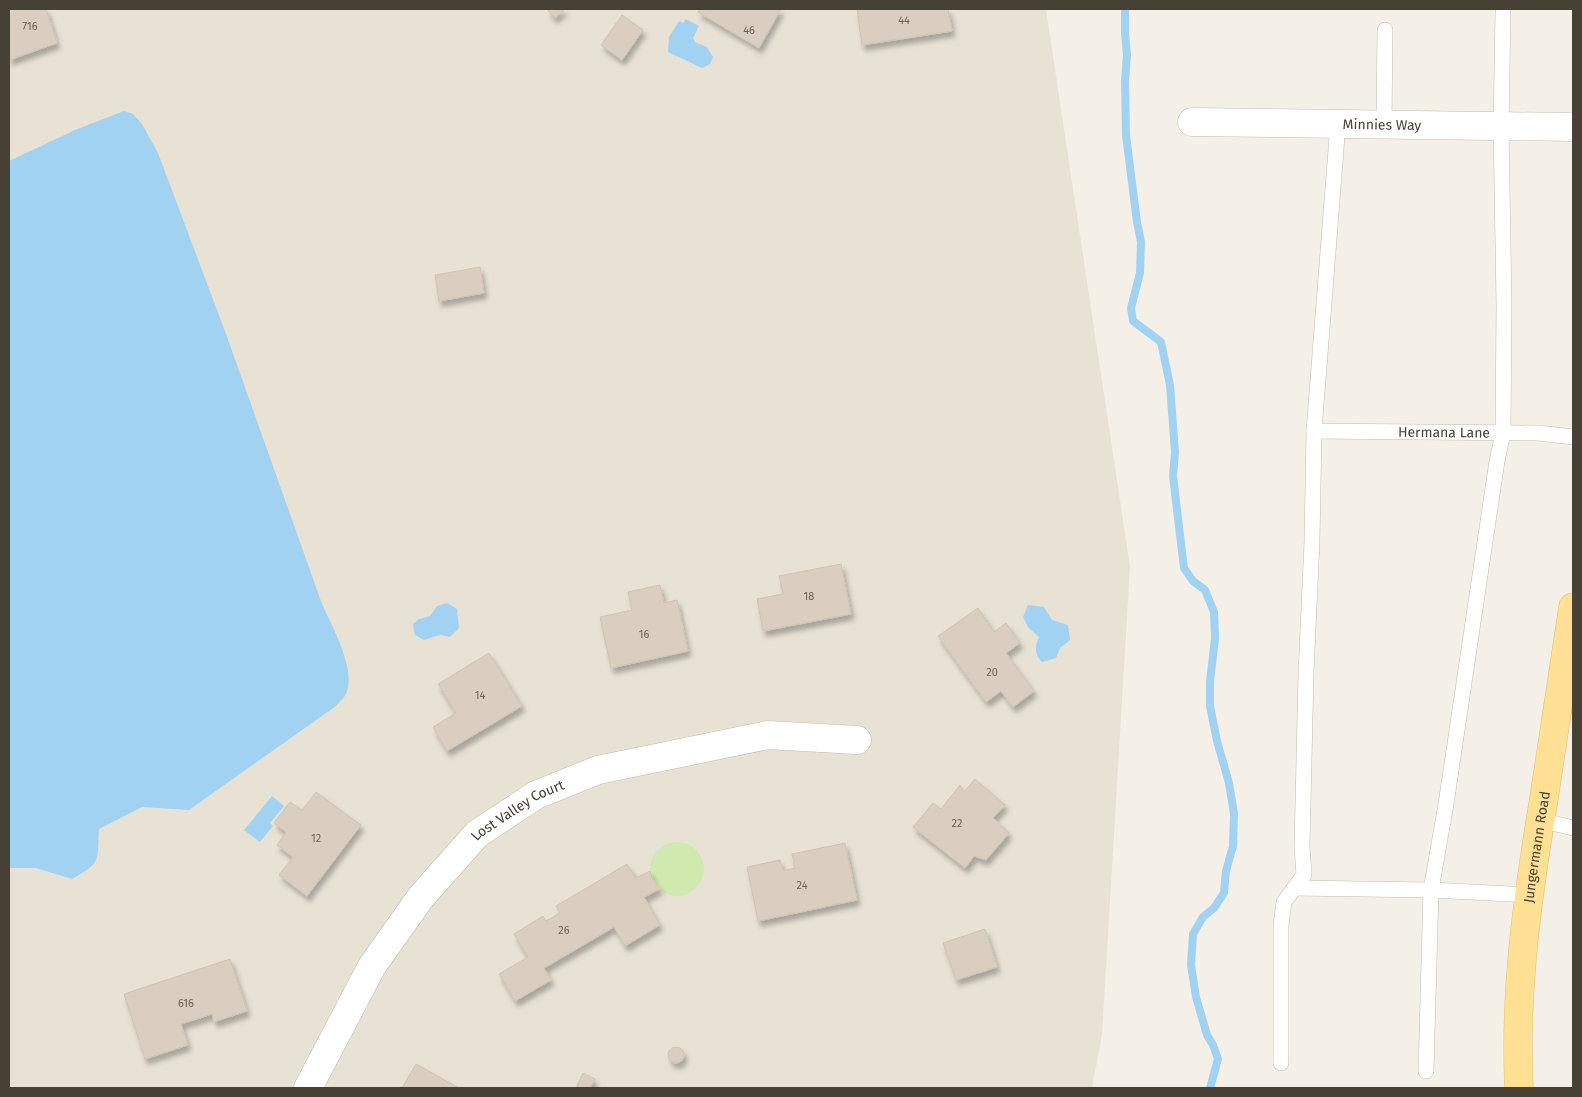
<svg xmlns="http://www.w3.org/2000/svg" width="1582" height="1097" font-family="'Fira Sans',sans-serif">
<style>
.residential{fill:#e8e2d5}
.green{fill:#cfe9ae}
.water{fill:#a1d2f2}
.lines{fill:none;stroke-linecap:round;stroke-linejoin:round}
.stream{stroke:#a1d2f2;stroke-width:8}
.building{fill:#d9cebf;stroke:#d1c3af;filter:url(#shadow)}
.service-casing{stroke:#c3baac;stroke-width:16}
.minor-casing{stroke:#c3baac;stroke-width:29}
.primary-casing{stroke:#e7be62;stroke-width:29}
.service{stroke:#fff;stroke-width:15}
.minor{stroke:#fff;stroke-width:28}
.primary{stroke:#ffe095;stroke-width:28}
.labels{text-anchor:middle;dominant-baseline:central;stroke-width:5;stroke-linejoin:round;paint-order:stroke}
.number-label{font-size:11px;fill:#6c6458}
.street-label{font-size:14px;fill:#474035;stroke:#fff}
</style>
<defs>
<filter id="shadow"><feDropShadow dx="3" dy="5.5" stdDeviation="2.5" flood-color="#0004"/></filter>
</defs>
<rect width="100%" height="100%" fill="#f4f0e7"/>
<polygon class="residential" points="9,9 1046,9 1130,567 1102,1035 1092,1088 9,1088"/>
<circle class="green" cx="677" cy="869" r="27"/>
<g class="water">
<polygon points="686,19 699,26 693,38 695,42 707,47 713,57 710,64 702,68 668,52 669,37 679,21 683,23"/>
<path d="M 124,111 L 133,114 L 142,124 L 158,153 L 226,334 L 322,604 C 332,626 357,671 346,694 C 344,698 339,702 336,706 L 189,810 L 142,807 L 99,829 C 97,862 102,862 72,879 L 36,868 L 9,868 L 9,161 L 75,130 Z"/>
<polygon points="447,603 457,609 459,628 450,637 440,635 424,640 415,635 413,624 419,619 430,616 437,606"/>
<path d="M 1028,605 L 1044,607 L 1052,620 L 1068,625 L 1070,640 L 1060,648 L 1056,658 L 1042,662 C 1034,654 1035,647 1039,637 L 1028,627 L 1023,617 Z"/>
<polygon points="272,796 284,806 270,823 273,826 260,842 244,830"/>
</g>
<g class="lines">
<polyline class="stream" points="1125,9 1125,34 1127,55 1125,81 1126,135 1137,222 1141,242 1140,273 1131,308 1133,321 1161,342 1170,385 1175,452 1173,476 1184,568 1193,581 1205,590 1214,612 1215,638 1210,682 1210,706 1217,741 1229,783 1234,814 1233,846 1226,871 1224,893 1214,908 1203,917 1193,934 1191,965 1196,997 1207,1035 1213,1045 1218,1059 1210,1088"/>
</g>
<g class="building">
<polygon points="9,9 46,9 57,43 9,60"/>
<polygon points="550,9 565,9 555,18 548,11"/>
<polygon points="700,9 781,9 759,48 698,12"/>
<polygon points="857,9 948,9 952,31 862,45"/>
<polygon points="622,15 643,30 622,60 601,45"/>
<polygon points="480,267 484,293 439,301 435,275"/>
<polygon points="841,564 851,614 763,631 757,599 783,594 779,576"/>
<polygon points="660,585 664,603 677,600 688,651 611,668 600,617 632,610 628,592"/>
<polygon points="978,608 994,632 1006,623 1020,643 1006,653 1034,691 1013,707 1001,691 986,702 938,636"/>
<polygon points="489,653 522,706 447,751 433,727 456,713 438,684"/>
<polygon points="975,779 1005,805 993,818 1009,833 986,860 974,856 965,868 913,827 933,803 941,809 960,785 964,792"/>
<polygon points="316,792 361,825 307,896 279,875 293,857 277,845 286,832 274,823 290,802 302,810"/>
<polygon points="845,843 857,900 758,921 747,867 780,860 783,871 795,868 792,854"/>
<polygon points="627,864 636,878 650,871 652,878 660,889 644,897 660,925 625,946 614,927 544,968 551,980 515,1001 499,974 528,957 514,934 543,916 546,921 560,913 556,906"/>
<polygon points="985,929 997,967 956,980 943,943"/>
<polygon points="230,959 247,1011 214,1022 212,1014 181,1024 188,1045 145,1059 124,994"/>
<circle cx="676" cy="1055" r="8"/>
<polygon points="416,1064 459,1088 402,1088"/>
<polygon points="583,1073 595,1079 590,1088 582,1088 577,1086"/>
</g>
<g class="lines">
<g class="service-casing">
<g id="service">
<polyline points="1503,13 1501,126 1504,304 1503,433 1497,461 1446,804 1431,890 1529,895"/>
<polyline points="1384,125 1385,30"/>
<path id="s1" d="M 1314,431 L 1538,433 L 1573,437"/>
<polyline points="1540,820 1573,828"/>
<polyline points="1294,888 1431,890 1426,1071"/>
<polyline points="1281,1063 1281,925 1284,902 1304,875 1302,847 1306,673 1312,541 1314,431 1338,124"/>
</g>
</g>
<g class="minor-casing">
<g id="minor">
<path id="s2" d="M 1192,122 L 1573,127"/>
<path id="s3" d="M 308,1088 L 372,966 L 421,897 L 477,834 L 536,795 L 598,770 L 768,735 L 857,740"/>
</g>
</g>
<g class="primary-casing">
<g id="primary">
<path id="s4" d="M 1519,1088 C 1514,991 1528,894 1544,798 C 1554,734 1563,671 1573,607"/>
</g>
</g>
<use href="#service" class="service"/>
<use href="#minor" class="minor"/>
<use href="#primary" class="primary"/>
</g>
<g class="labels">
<g class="number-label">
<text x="904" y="20">44</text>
<text x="30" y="26">716</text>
<text x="749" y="30">46</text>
<text x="809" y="596">18</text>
<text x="644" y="634">16</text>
<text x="992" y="672">20</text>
<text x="480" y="695">14</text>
<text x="957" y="823">22</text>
<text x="316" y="838">12</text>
<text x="802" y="885">24</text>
<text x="564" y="930">26</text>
<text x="186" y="1003">616</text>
</g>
<g class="street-label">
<text stroke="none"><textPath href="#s2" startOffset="190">Minnies Way</textPath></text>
<text stroke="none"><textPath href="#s1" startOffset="130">Hermana Lane</textPath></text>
<text stroke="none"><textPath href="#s3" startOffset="354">Lost Valley Court</textPath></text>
<text stroke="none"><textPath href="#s4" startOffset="242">Jungermann Road</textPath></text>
</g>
</g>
<rect width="1582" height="1097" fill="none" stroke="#474035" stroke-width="20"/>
</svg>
